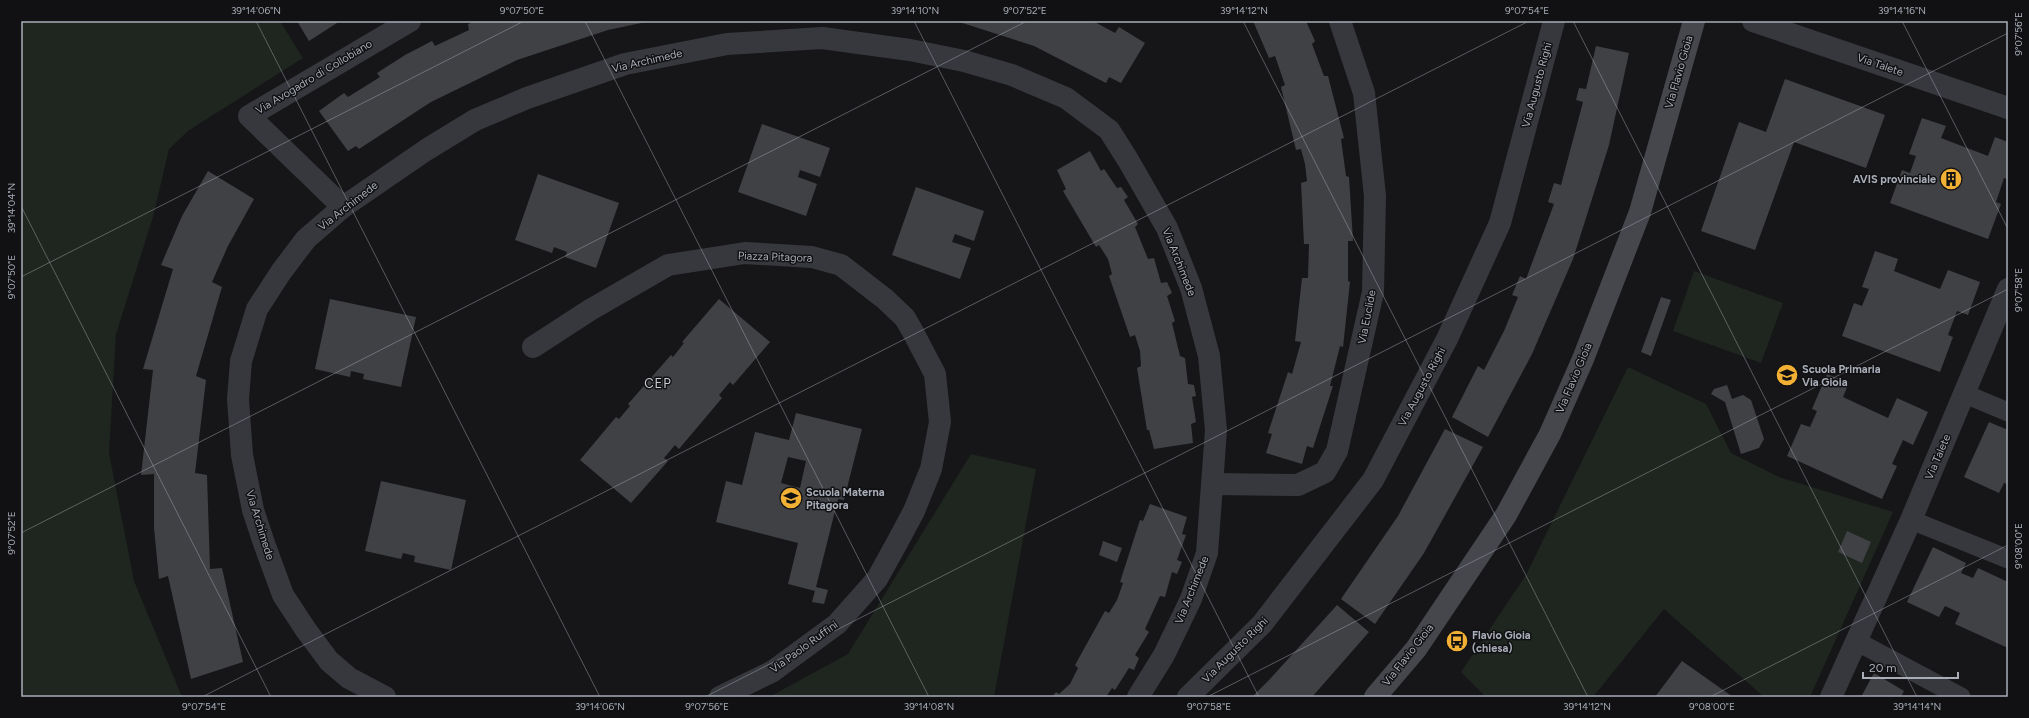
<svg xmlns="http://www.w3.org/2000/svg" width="2029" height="718" font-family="Figtree,sans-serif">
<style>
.green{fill:#1e261f}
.building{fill:#404145;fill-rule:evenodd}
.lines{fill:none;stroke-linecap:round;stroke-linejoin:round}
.lane{stroke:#37383d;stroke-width:19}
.street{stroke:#37383d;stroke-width:22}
.secondary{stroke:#45474d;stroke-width:22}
.ticks{fill:none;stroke:#a8adb8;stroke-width:1;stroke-opacity:0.45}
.labels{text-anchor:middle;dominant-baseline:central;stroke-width:3;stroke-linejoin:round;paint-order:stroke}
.street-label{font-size:11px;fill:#a8adb8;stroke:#111113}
.poi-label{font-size:11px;font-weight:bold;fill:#a8adb8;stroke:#111113;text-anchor:start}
.quarter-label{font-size:13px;letter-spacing:1px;fill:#c9ccd4;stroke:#111113}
.neatline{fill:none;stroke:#a8adb8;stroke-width:1.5}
.ticks-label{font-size:10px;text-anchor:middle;fill:#a8adb8}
</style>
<rect width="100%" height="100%" fill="#161618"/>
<g class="green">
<polygon points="21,21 280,21 303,58 188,131 169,149 153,217 116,334 109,453 134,581 182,697 21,697"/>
<polygon points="1694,271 1783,303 1761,363 1673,331"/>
<polygon points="1628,367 1706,404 1731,453 1779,477 1893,512 1810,697 1764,697 1664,609 1593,697 1486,697 1461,672 1526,575"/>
<polygon points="971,454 1036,469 994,697 769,697 848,654"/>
</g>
<g class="building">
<polygon points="297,21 340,21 309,41"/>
<polygon points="475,21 646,22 608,30 517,60 431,102 359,149 356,146 348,151 319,111 344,93 348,97 380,77 377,73 405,55 432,41 435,46 469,30 468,24"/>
<polygon points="956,21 1093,21 1115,33 1119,27 1145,43 1121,83 1109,77 1106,83 1034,46"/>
<polygon points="1253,21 1306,21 1315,41 1312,44 1324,76 1328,76 1344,138 1341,139 1346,176 1349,177 1353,241 1348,241 1348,281 1350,282 1343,347 1340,346 1330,386 1333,386 1313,448 1307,446 1302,464 1266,453 1272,434 1268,433 1288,372 1292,374 1301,342 1295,341 1302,278 1308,278 1309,244 1304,244 1301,183 1307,181 1305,164 1301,149 1296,150 1281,87 1285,85 1275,56 1269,58"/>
<polygon points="1596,46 1629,53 1609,145 1573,259 1532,354 1488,437 1452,417 1478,366 1484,370 1504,331 1518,297 1512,295 1520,276 1526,279 1554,204 1548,202 1554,183 1561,185 1583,102 1576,100 1579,88 1586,89"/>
<polygon points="1785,79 1885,115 1866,168 1794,142 1755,250 1701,231 1739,122 1766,132"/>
<polygon points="1922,118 1946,126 1941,138 1988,156 1995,137 2008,142 2008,179 2004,178 1996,202 2001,204 1988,239 1890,203 1902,170 1910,173 1916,156 1909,154"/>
<polygon points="762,124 830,148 820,177 800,170 798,177 817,184 806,216 738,192"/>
<polygon points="1090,151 1101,171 1104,169 1117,188 1121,187 1128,197 1124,200 1138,224 1135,227 1148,259 1154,258 1161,283 1167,282 1172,293 1167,296 1175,321 1172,323 1180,356 1185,358 1188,384 1194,385 1196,396 1192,397 1196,422 1191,424 1193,443 1154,449 1149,430 1147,430 1137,368 1141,366 1140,351 1135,335 1130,337 1109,276 1112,274 1108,259 1099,245 1096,247 1063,191 1066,189 1057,170"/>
<polygon points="208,171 254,199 228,246 212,282 222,287 196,376 206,380 195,473 207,475 210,569 222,568 243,662 191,679 168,576 159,579 154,528 154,474 141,475 153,370 143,369 173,269 161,265 182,216"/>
<polygon points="538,174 619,203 596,268 565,257 567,252 554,247 552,253 515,240"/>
<polygon points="916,187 984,211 974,241 955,234 952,242 971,248 960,279 892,255"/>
<polygon points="1875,251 1898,259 1894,271 1940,289 1948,270 1980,282 1968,315 1957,311 1948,335 1953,337 1940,372 1842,336 1854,303 1862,306 1869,289 1862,287"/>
<polygon points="1661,297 1671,300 1651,356 1641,352"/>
<polygon points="330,299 416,317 401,387 363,379 364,374 351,371 350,377 315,369"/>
<polygon points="719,299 770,342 733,385 730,382 719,395 722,398 679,449 675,445 664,458 668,461 631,503 580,460 616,417 619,419 630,406 628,404 671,355 673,357 684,343 682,342"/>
<polygon points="1827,374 1849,383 1843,397 1888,418 1897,398 1928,412 1913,445 1903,440 1892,464 1897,466 1882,499 1787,456 1801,424 1810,427 1817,411 1812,409"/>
<polygon points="1727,385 1732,399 1743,395 1751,400 1764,439 1759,448 1741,454 1725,402 1711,394 1714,389"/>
<path d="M 796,413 L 862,429 L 844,500 L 838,499 L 816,587 L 828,590 L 824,604 L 812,602 L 815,591 L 788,584 L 798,543 L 716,522 L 726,481 L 742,485 L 755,432 L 789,440 ZM 788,457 L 806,461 L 800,488 L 781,483 Z"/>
<polygon points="1989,422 2008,430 2008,484 2004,483 1999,493 1964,477"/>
<polygon points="1445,429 1483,447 1424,553 1375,624 1341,599 1398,516"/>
<polygon points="381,481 466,500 451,570 414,562 415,556 403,553 401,559 365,551"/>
<polygon points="1150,504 1187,517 1182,534 1186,535 1177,560 1182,562 1177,574 1172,572 1165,597 1160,596 1145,629 1149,632 1135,655 1139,658 1134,670 1129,668 1115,690 1112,688 1106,697 1052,697 1056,692 1059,694 1070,684 1078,668 1075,665 1105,611 1109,613 1117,600 1123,583 1120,582 1140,520 1143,521"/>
<polygon points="1847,531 1871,542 1862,563 1838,552"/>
<polygon points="1103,541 1122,548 1117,562 1099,555"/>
<polygon points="1933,547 1966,563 1961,573 1973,578 1978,568 2008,582 2008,648 1955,624 1960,613 1945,606 1939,617 1907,602"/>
<polygon points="1337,605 1369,632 1312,697 1252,697 1270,679"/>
<polygon points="1682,661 1733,697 1655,697"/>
<polygon points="1874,673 1904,691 1901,697 1861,697"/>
</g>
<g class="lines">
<g class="lane">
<polyline points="1965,394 2008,412"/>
<polyline points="1911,520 2008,559"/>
<polyline points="1856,641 1961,697"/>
</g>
<g class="street">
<polyline points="1753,21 2008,108"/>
<polyline points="343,207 249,116 410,21"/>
<polyline points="533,347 590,310 668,265 745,253 812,257 841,265 885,299 905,318 913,332 935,374 940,422 931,469 914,511 898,541 877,579 837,624 773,671 720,697"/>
<polyline points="1213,484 1298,485 1325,472 1337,451 1373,292 1375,196 1364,93 1340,21"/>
<polyline points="385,697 349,678 329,661 306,630 283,595 265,546 253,510 242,455 238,399 241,361 257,309 281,272 306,239 343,207 426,150 475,120 527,98 625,64 727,44 822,38 910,50 964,61 1012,75 1066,98 1109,130 1128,160 1167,228 1191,288 1209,356 1216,430 1207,553 1191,599 1164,655 1138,697"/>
<polyline points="1188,697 1262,624 1373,480 1447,339 1500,223 1554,21"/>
<polyline points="1831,697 1911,520 2008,289"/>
</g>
<polyline class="secondary" points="1375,697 1416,649 1506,515 1550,434 1583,359 1640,212 1694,21"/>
</g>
<path class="ticks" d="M 21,21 L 22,21M 256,21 L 600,697M 585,21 L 929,697M 914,21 L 1259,697M 1243,21 L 1588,697M 1573,21 L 1917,697M 1902,21 L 2008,229M 21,206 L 271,697M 21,277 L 524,21M 21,533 L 1027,21M 202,697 L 1529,21M 705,697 L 2008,33M 1207,697 L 2008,289M 1710,697 L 2008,545"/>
<defs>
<g id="building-disc" transform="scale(1.15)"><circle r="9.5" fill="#f2b134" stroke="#111113"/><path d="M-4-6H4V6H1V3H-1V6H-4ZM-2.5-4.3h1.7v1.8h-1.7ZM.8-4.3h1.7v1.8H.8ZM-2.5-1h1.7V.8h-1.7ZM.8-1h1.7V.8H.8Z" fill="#111"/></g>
<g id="school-disc" transform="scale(1.15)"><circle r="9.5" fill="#f2b134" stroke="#111113"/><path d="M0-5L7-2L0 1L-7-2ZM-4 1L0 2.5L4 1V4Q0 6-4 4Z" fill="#111"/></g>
<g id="bus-disc" transform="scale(1.15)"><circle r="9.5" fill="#f2b134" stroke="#111113"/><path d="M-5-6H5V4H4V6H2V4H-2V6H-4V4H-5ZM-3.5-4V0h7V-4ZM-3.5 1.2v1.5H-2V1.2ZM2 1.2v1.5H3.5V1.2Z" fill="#111"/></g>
</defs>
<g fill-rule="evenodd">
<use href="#building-disc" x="1951" y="179"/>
<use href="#school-disc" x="1787" y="375"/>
<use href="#school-disc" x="791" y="498"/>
<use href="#bus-disc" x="1457" y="641"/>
</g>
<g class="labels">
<g class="street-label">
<text transform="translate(647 61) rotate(-13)">Via Archimede</text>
<text transform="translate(1880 65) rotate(19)">Via Talete</text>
<text transform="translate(1679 72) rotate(-74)">Via Flavio Gioia</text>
<text transform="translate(314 77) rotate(-31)">Via Avogadro di Collobiano</text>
<text transform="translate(1537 85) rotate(-75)">Via Augusto Righi</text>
<text transform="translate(348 206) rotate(-38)">Via Archimede</text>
<text transform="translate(775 257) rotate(2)">Piazza Pitagora</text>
<text transform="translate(1179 262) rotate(68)">Via Archimede</text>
<text transform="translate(1367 317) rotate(-79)">Via Euclide</text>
<text transform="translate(1574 378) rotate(-67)">Via Flavio Gioia</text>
<text transform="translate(1422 387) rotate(-62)">Via Augusto Righi</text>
<text transform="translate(1938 457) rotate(-67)">Via Talete</text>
<text transform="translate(260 525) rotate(73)">Via Archimede</text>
<text transform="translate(1192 590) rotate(-68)">Via Archimede</text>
<text transform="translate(804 647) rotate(-36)">Via Paolo Ruffini</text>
<text transform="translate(1235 650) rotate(-45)">Via Augusto Righi</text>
<text transform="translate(1408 655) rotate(-52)">Via Flavio Gioia</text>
</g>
<g class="poi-label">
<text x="1936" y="179" text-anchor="end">AVIS provinciale</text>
<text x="1802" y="369">Scuola Primaria<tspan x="1802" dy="13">Via Gioia</tspan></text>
<text x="806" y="492">Scuola Materna<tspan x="806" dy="13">Pitagora</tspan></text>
<text x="1472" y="635">Flavio Gioia<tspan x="1472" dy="13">(chiesa)</tspan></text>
</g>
<g class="quarter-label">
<text x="658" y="383">CEP</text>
</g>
</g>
<rect width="2029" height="718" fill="none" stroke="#111113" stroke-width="44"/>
<path d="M1863 672v6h95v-6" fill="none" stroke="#a8adb8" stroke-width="2"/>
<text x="1869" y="672" font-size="12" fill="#a8adb8" stroke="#111113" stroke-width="3" paint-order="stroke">20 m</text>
<rect x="22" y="22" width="1985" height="674" class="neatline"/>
<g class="ticks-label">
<text x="256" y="14">39°14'06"N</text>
<text x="522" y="14">9°07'50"E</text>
<text x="915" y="14">39°14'10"N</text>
<text x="1025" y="14">9°07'52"E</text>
<text x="1244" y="14">39°14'12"N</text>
<text x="1527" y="14">9°07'54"E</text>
<text x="1902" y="14">39°14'16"N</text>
<text transform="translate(2018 34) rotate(-90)" y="4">9°07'56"E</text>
<text transform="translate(11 208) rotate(-90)" y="4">39°14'04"N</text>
<text transform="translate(11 277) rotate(-90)" y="4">9°07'50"E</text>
<text transform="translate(2018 290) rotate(-90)" y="4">9°07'58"E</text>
<text transform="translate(11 533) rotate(-90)" y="4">9°07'52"E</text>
<text transform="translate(2018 546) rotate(-90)" y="4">9°08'00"E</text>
<text x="204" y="710">9°07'54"E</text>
<text x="600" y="710">39°14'06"N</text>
<text x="707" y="710">9°07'56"E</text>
<text x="929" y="710">39°14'08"N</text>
<text x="1209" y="710">9°07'58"E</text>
<text x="1587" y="710">39°14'12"N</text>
<text x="1712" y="710">9°08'00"E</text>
<text x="1917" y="710">39°14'14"N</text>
</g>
</svg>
